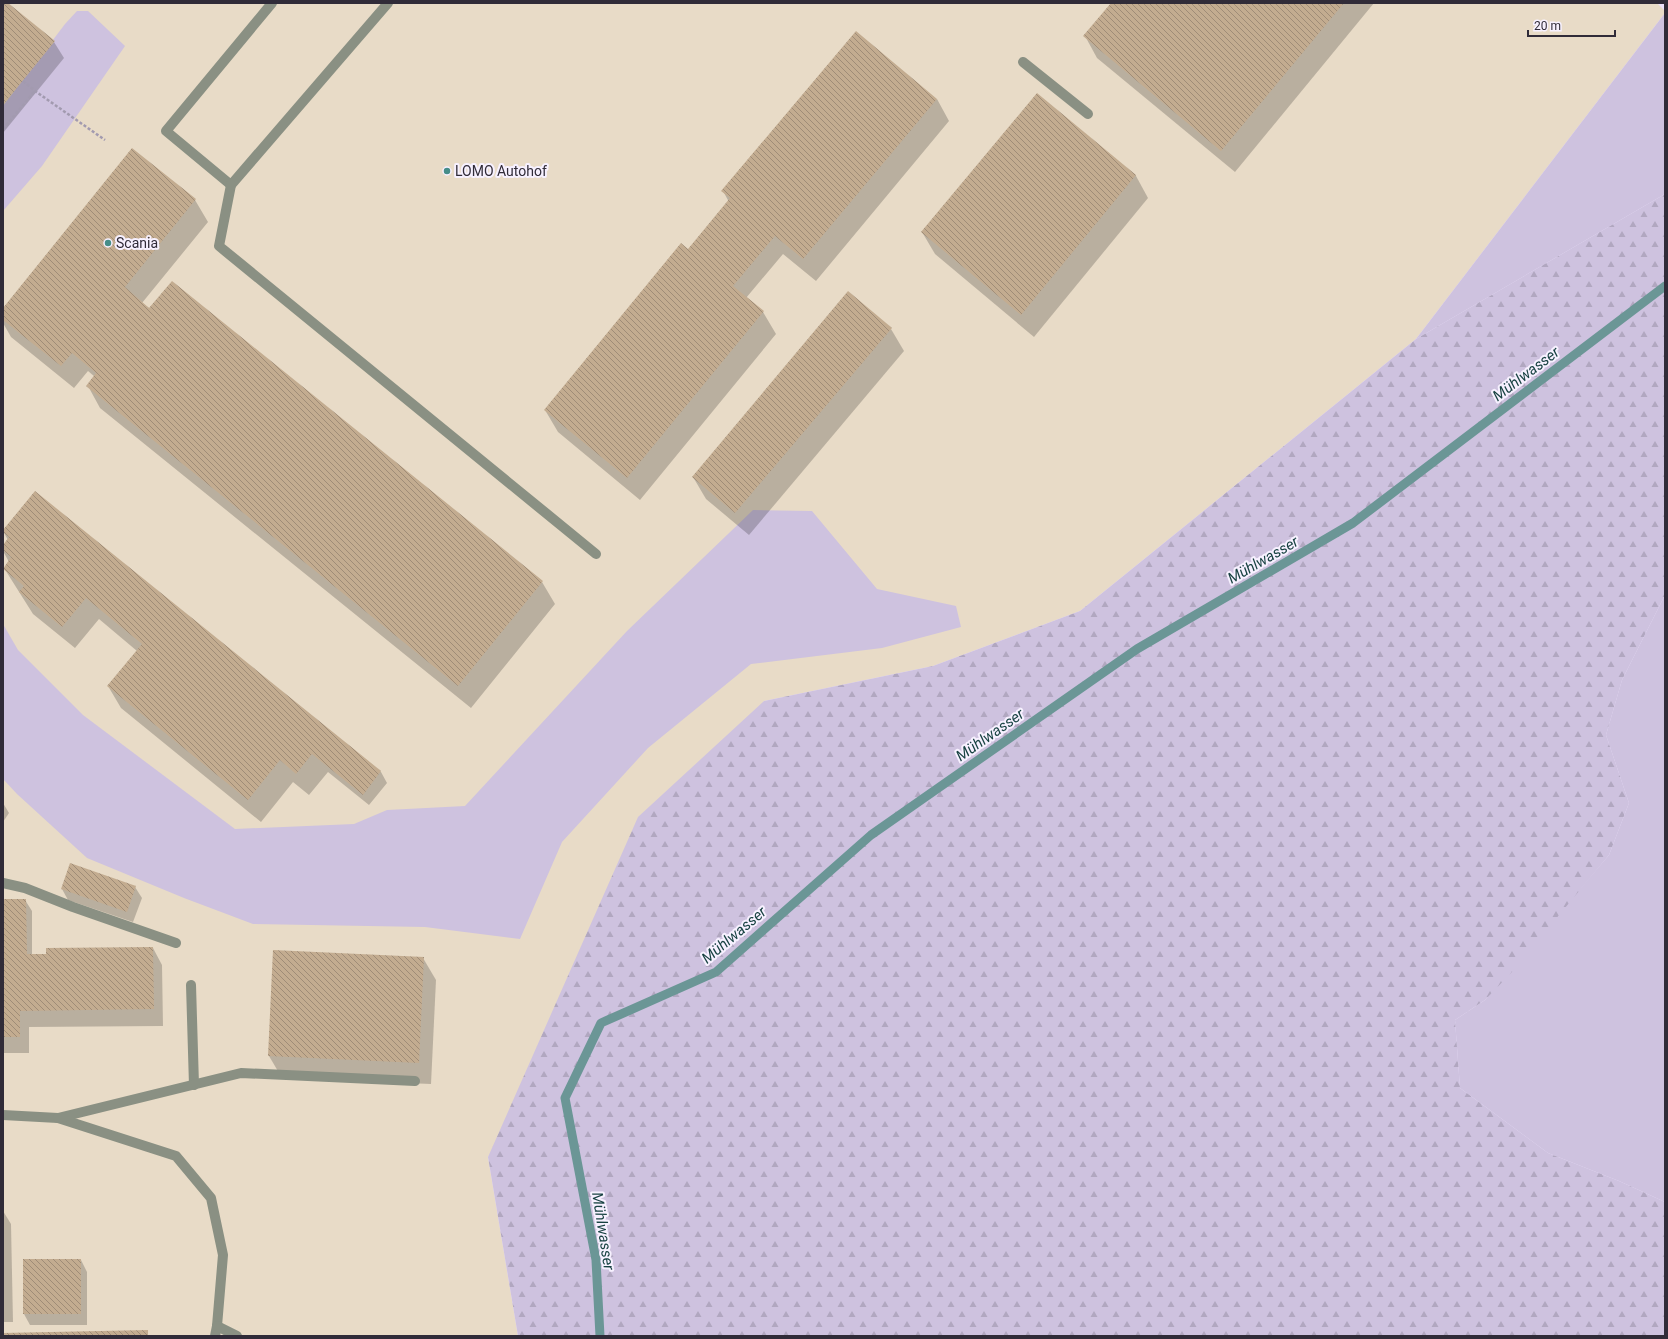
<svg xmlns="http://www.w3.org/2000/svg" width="1668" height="1339" font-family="Roboto,sans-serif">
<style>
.industrial{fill:#e8dbc7}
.grass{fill:#cec2df}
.forest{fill:url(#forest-firs)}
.shadow{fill:#0003}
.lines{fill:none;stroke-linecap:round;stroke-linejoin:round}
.stream{stroke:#6b9696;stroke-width:9}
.building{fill:url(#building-back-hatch)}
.path{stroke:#a29aaf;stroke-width:2.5;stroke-dasharray:3 2;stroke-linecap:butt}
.minor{stroke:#8a9083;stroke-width:10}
.poi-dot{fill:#458d89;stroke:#f7f1ff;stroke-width:1.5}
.labels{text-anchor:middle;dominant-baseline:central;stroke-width:4;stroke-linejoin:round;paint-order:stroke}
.poi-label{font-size:14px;fill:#302b38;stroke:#f7f1ff;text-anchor:start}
.water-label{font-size:15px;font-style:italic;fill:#184242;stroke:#f7f1ff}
</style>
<defs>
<pattern id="forest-firs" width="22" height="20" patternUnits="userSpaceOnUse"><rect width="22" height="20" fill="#cec2df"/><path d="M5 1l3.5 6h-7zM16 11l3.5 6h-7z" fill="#b1a7c0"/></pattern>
<pattern id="building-back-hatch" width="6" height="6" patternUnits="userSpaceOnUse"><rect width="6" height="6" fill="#c3ac90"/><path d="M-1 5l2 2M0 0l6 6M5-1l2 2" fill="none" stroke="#9f8c77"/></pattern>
</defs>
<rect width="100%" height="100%" fill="#ece1fb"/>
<polygon class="industrial" points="3,3 1657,3 1665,11 1665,13 1416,339 1080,611 933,666 764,701 488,1157 518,1336 3,1336"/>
<g class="grass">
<polygon points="77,11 88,11 125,46 42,166 3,211 3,106 65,24"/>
<polygon points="1665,13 1665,194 1416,339"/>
<polygon points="753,510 812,511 877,589 956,606 961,627 882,648 751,664 648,748 562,842 520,939 425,927 253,924 184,898 87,858 17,794 3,779 3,624 18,650 83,715 235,829 354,824 387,810 465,806 627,631"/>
<polygon points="1665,595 1665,1202 1619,1181 1548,1153 1460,1088 1455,1020 1485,1000 1609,855 1629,803 1606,735 1622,680"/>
</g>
<polygon class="forest" points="1665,194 1665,595 1622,680 1606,735 1629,803 1609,855 1511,973 1485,1000 1455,1020 1460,1088 1548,1153 1619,1181 1665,1202 1665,1336 518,1336 488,1157 638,817 764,701 933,666 1080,611 1416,339"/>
<g class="shadow">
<polygon points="3,3 7,3 54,42 64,58 3,133"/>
<polygon points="1112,3 1374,3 1235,172 1097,58 1085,36"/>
<polygon points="1037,94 1136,176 1148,198 1034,337 935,254 922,232"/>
<polygon points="937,99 949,121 816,281 783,254 746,298 763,312 776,334 640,500 558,432 545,410 691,253 729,202 723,191"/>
<polygon points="132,149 195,200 208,222 142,303 542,582 555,604 471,708 100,408 88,386 95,377 88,371 74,388 11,337 3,323 3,309"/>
<polygon points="891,329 904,351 749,535 706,499 693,477"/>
<polygon points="35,492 381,772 387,783 369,805 328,772 309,795 293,782 261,822 121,708 108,686 137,651 99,619 75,648 33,614 4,568 9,562 3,551 3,547 8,540 3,531"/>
<polygon points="3,803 9,813 3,822"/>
<polygon points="135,887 142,898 133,922 68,900 62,889"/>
<polygon points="3,900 25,900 32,911 32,955 153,948 162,965 163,1026 29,1027 29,1053 3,1053"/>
<polygon points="423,958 436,980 431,1084 282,1078 269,1056"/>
<polygon points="3,1211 11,1224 13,1322 3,1322"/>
<polygon points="81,1260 87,1272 87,1325 30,1325 24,1314"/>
</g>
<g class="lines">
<polyline class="stream" points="600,1336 596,1260 565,1098 601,1023 716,972 871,835 1137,649 1353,523 1665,286"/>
</g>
<g class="building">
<polygon points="3,3 8,3 55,41 3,105"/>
<polygon points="1111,3 1344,3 1221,151 1083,36"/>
<polygon points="856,31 937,99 803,259 775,236 733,286 764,311 627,478 544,410 681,243 688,249 730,198 721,191"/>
<polygon points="1037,93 1136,175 1021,315 921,232"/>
<polygon points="132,148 196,199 125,287 149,308 172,281 543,581 458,686 86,386 96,373 72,353 61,366 3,320 3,308"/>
<polygon points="848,291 892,328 735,513 692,477"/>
<polygon points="35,491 381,771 363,795 312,754 296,774 280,760 248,800 107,686 142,644 86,598 62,627 19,592 24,586 3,569 11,557 3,550 3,545 9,537 3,532 3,530"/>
<polygon points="70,863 136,886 127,912 61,889"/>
<polygon points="3,899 26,899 27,954 46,954 46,948 153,947 154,1009 20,1011 20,1037 3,1037"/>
<polygon points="273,950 424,957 419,1063 268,1056"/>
<rect x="23" y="1259" width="58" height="55"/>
<polygon points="148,1330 148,1336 3,1336 3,1333"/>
</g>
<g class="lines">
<g class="path">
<polyline points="23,81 35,91 105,140"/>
<polyline points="3,129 35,91"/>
</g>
<g class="minor">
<polyline points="272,3 166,131 231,185 388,3"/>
<polyline points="1023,62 1088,114"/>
<polyline points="231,185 219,246 596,554"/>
<polyline points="3,883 25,888 73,907 176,943"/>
<polyline points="191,985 194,1085"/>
<polyline points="3,1115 58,1118 176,1156 211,1198 223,1255 217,1326 215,1336"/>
<polyline points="58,1118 241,1073 415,1081"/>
<polyline points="217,1326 237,1336"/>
</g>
</g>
<g class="poi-dot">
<circle cx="447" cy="171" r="4"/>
<circle cx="108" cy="243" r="4"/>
</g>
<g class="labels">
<g class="poi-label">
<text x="455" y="171">LOMO Autohof</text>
<text x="116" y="243">Scania</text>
</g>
<g class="water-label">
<text transform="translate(1526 374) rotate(-37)">Mühlwasser</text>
<text transform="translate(1263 560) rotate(-30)">Mühlwasser</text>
<text transform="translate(990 735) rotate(-35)">Mühlwasser</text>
<text transform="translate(734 935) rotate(-40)">Mühlwasser</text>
<text transform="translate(603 1231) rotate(81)">Mühlwasser</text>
</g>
</g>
<rect width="1668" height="1339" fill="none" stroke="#302b38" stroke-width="8"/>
<path d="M1528 30v6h87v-6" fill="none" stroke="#302b38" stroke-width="2"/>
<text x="1534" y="30" font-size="12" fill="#302b38" stroke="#f7f1ff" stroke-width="3" paint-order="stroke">20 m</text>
</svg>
